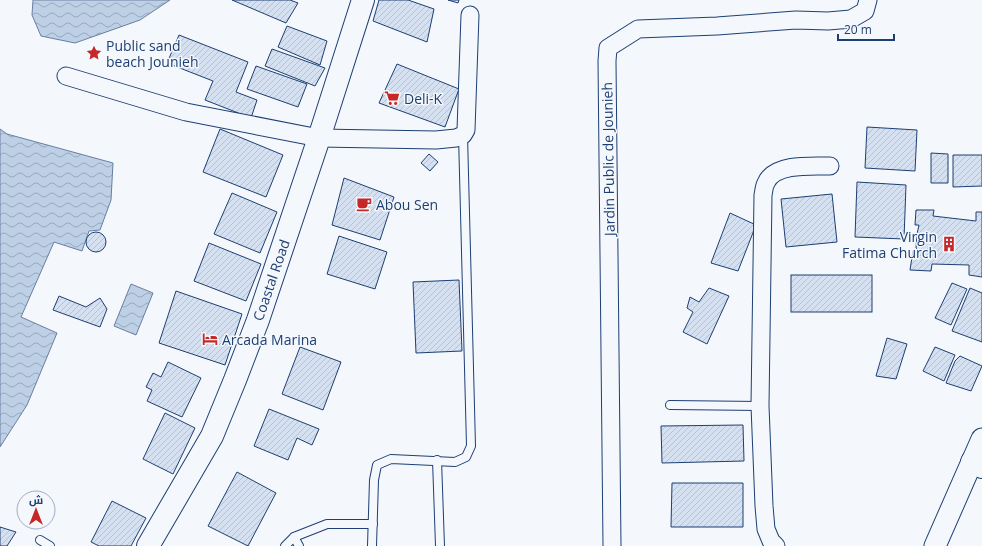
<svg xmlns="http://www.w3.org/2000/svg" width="982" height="546" font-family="'Open Sans',Cairo,sans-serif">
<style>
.water{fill:url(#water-waves);stroke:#687fa3}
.building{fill:url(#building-hatch);stroke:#1d3f73}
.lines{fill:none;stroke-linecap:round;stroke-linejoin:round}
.service-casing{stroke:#1d3f73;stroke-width:10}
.minor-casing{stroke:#1d3f73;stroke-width:19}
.tertiary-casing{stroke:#1d3f73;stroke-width:23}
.primary-casing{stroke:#1d3f73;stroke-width:24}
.motorway-casing{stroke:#1d3f73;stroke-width:24}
.service{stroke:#f4f7fb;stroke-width:8}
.minor{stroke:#f4f7fb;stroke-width:17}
.tertiary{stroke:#f4f7fb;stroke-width:21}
.primary{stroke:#f4f7fb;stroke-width:22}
.motorway{stroke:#f4f7fb;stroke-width:22}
.labels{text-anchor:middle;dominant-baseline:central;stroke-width:3;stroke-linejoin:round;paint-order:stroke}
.poi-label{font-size:14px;fill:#1d3f73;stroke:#f4f7fb;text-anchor:start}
.street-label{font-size:14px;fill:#1d3f73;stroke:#f4f7fb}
</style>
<defs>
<pattern id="water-waves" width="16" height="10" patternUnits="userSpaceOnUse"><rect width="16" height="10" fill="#bed0e5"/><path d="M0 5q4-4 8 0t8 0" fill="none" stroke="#9aaabe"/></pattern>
<pattern id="building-hatch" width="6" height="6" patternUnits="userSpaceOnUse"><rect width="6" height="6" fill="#d5e0f0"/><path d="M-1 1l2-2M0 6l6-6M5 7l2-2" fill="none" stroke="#b6c1d1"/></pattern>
</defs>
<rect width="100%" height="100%" fill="#f4f7fb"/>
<g class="water">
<polygon points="33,0 170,0 140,20 75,43 41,36 32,15"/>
<polygon points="0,129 7,134 113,163 111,200 100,230 89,231 82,251 54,242 21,317 57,333 27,405 0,447"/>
<polygon points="131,284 153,293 136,335 114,326"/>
</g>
<g class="building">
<polygon points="232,0 290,0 298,3 286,23"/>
<polygon points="379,0 408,0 434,9 427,42 373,21"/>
<polygon points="448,0 459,0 458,3"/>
<polygon points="287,26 327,41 320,65 278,47"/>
<polygon points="179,35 248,62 236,92 257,100 251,118 205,100 213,81 167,63"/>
<polygon points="272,49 325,68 315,86 265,66"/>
<polygon points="397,64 459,89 445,127 379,103"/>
<polygon points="256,66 307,84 298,107 247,89"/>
<polygon points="867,127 917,130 915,171 865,168"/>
<polygon points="220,129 283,155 266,197 203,172"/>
<polygon points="931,153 948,154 948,183 931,183"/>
<polygon points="429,154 438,162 430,171 421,163"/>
<polygon points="953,155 982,155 982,186 953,187"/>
<polygon points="344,178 394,197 380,240 332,225"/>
<polygon points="857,182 906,185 904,239 855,237"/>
<polygon points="232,193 277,212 260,253 214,234"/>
<polygon points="832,194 837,242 786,247 781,199"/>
<polygon points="916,210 934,210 933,216 976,221 976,212 982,212 982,277 969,275 969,265 932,264 931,271 910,270 913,251 919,251 916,248 917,234 919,225 915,225"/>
<polygon points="730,213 756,225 738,271 711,263"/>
<circle cx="96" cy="242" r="10"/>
<polygon points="339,236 387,252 375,289 327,274"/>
<polygon points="209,243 261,264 246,301 194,281"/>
<rect x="791" y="275" width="81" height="37"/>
<polygon points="459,280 462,351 416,353 413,282"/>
<polygon points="952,283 967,289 951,325 935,318"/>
<polygon points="709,288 729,296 707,344 683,332 693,312 687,308 690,297 699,302"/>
<polygon points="970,288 982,293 982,342 952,331"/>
<polygon points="176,291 242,314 225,365 159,343"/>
<polygon points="59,296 86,307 100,298 107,309 100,327 53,310"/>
<polygon points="887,338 907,344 896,379 876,376"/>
<polygon points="300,347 341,362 323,410 282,394"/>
<polygon points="935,347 955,355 944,381 923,371"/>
<polygon points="960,356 982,366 971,391 946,383 955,361"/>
<polygon points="168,362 201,378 182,417 147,401 152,390 146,387 153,373 161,377"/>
<polygon points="269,409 319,429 312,445 297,438 288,460 254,446"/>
<polygon points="165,413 195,428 173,474 143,459"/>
<polygon points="743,425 744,461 662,463 661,426"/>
<polygon points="237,472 276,493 248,546 208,526"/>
<polygon points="672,483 743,483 743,527 671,527"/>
<polygon points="112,501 146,518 131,546 99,546 91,542"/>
<polygon points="0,527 16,532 7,546 0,546"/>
</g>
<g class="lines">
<g class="service-casing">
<g id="service">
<polyline points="670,405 760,406"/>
<polyline points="437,460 440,546"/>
<polyline points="294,537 299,546"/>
<polyline points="40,540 50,546"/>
<polyline points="285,546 294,537 327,524 373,524"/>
<polyline points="372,546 374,480 377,465 391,459 455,462 466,457 471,446 463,135"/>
</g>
</g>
<g class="minor-casing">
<g id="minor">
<polyline points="66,76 186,112 319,138 436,140 456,138 463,135 466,130 470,15"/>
<polyline points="612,546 607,61 608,48 638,29 717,26 796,20 828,21 851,19 865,11 868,0"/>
<path d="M 776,546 L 771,541 L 766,529 L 764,506 L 760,406 L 763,195 C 764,191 764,186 766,183 C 774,163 812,166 830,166"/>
</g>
</g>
<g class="tertiary-casing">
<polyline id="tertiary" points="935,546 982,439"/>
</g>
<g class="primary-casing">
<polyline id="primary" points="148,546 212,436 235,380 258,320 319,138 363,0"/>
</g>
<g class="motorway-casing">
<polyline id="motorway" points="972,462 982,467"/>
</g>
<use href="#service" class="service"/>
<use href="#minor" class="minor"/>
<use href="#tertiary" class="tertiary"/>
<use href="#primary" class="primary"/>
<use href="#motorway" class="motorway"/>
</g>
<defs>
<g id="sight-bare" transform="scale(1.2)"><path d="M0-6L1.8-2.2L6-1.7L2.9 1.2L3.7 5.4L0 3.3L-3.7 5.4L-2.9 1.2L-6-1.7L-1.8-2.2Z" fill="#c62828" stroke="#f4f7fb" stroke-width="2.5" paint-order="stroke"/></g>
<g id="supermarket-bare" transform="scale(1.2)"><path d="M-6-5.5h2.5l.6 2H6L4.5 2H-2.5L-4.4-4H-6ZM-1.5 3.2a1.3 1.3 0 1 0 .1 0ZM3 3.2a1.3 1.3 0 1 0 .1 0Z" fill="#c62828" stroke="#f4f7fb" stroke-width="2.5" paint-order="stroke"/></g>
<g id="cafe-bare" transform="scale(1.2)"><path d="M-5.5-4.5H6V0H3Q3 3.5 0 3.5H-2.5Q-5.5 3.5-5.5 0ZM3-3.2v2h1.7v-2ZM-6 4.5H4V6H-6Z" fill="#c62828" stroke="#f4f7fb" stroke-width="2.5" paint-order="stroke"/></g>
<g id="building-bare" transform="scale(1.2)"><path d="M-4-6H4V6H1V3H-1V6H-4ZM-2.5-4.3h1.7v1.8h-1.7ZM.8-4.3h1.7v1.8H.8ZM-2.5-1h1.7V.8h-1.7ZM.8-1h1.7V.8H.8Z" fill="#c62828" stroke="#f4f7fb" stroke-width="2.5" paint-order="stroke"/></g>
<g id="hotel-bare" transform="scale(1.2)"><path d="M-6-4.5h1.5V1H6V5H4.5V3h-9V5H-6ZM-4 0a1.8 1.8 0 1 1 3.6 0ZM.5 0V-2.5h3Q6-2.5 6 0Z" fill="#c62828" stroke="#f4f7fb" stroke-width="2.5" paint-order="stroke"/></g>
</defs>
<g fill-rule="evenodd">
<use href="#sight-bare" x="94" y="53"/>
<use href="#supermarket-bare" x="392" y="98"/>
<use href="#cafe-bare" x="364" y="204"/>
<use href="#building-bare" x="949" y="244"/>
<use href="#hotel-bare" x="210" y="339"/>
</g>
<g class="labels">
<g class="poi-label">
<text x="106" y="45">Public sand<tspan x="106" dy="16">beach Jounieh</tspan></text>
<text x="404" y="98">Deli-K</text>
<text x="376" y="204">Abou Sen</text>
<text x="937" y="236" text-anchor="end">Virgin<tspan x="937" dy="16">Fatima Church</tspan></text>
<text x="222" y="339">Arcada Marina</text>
</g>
<g class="street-label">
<text transform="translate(608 159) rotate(-91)">Jardin Public de Jounieh</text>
<text transform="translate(271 280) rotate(-71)">Coastal Road</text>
</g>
</g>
<g transform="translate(36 510)"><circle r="19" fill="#f4f7fb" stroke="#9eadc5"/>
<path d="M0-3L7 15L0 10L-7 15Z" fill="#c62828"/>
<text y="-6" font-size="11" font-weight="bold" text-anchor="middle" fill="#1d3f73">ش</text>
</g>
<path d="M838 34v6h56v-6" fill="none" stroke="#1d3f73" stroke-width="2"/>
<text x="844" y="34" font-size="12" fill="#1d3f73" stroke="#f4f7fb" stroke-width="3" paint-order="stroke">20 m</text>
</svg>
